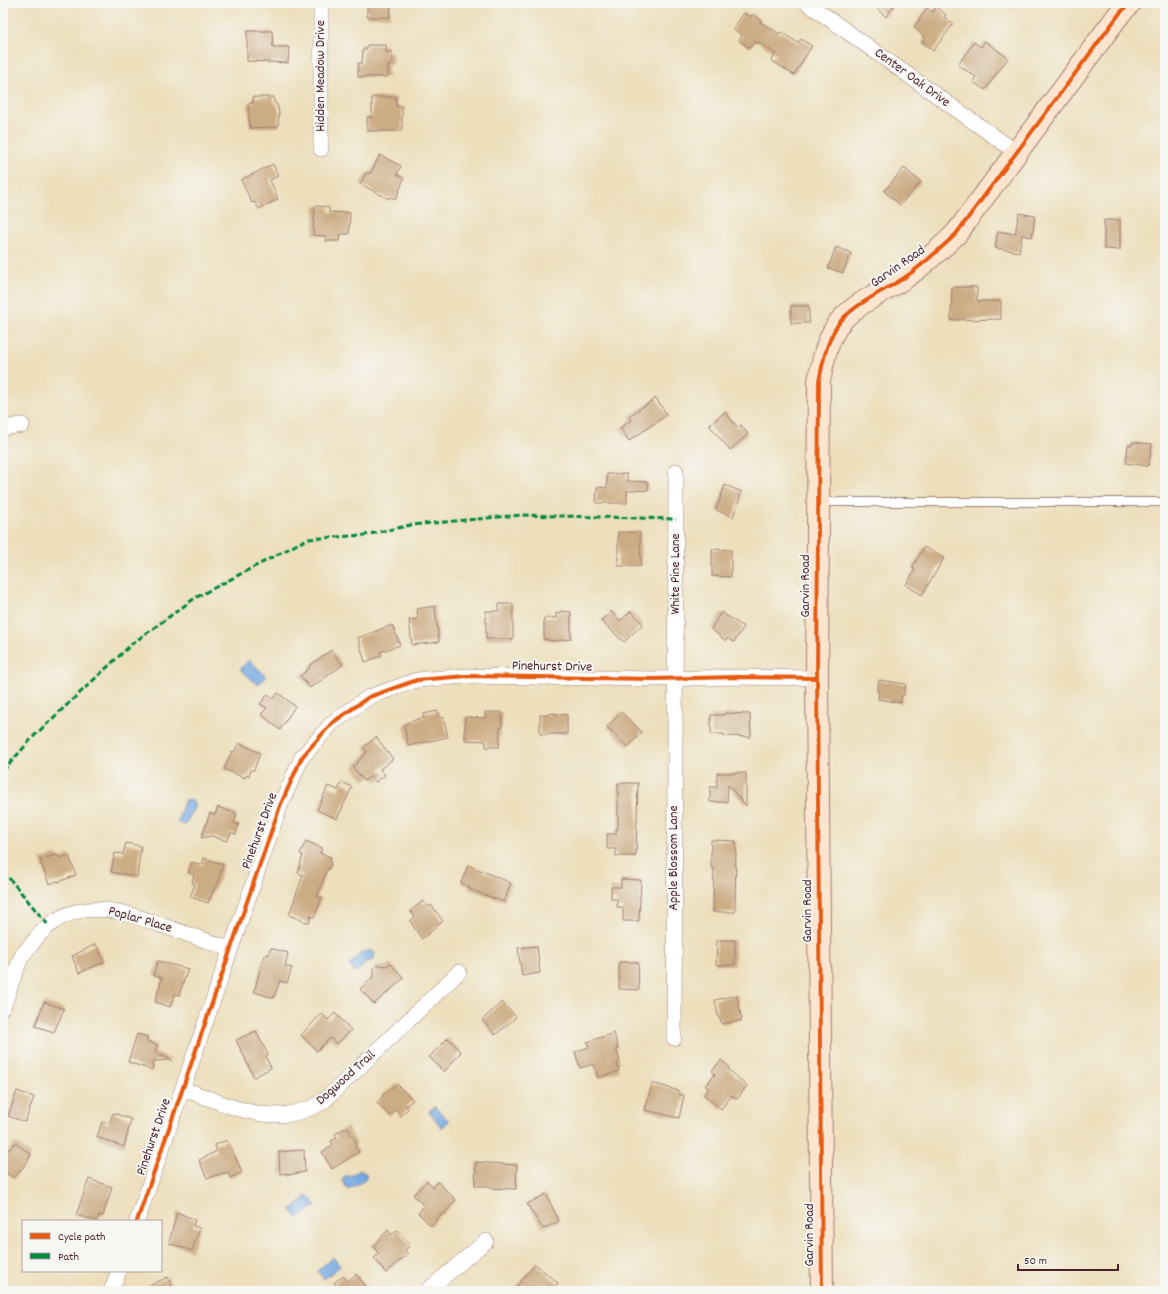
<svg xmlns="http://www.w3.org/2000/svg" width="1168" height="1294" font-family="Dekko,sans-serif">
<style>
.water{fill:#76a9e2;stroke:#606486}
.building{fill:#ccac84}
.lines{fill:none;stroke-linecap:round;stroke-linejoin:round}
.lane-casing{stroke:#9c7f74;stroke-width:10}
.street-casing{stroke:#9c7f74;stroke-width:16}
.secondary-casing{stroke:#9c7f74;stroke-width:24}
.lane{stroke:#fff;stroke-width:8}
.street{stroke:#fff;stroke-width:15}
.secondary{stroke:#fce5cf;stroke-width:22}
.quiet{stroke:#00873e;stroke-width:3;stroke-dasharray:6 3;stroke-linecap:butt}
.cycleway-casing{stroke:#f6f6f2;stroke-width:6}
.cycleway{stroke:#e8590c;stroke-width:4}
.labels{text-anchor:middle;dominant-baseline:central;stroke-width:4;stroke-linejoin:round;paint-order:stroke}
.street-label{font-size:14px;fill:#4a1f2b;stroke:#f6f6f2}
</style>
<rect width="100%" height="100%" fill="#f6f6f2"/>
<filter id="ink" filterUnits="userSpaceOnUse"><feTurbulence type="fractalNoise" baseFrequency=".025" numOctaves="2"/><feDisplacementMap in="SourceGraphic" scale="8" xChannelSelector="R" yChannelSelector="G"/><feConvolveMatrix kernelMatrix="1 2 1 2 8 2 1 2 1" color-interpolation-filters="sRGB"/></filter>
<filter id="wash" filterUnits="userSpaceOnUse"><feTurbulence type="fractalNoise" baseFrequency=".012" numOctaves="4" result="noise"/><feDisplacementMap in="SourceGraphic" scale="16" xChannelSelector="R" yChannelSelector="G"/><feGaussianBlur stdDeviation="0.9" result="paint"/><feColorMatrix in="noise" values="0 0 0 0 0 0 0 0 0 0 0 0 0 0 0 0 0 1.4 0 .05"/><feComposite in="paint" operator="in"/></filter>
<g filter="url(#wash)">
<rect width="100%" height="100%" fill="#eddfbc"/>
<g class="water">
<polygon points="249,660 266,676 258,685 240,669"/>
<polygon points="189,800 193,801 195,806 185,825 178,823 178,820 184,801"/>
<polygon points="371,950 373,953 375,953 374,960 367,962 356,973 349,965 361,953"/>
<polygon points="435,1107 449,1121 442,1128 429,1111"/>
<polygon points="361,1170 363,1173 366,1173 366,1179 348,1190 342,1180 344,1177 347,1175 348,1177"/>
<polygon points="308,1196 316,1206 297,1218 291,1209 305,1200 304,1198"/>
<polygon points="333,1257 340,1266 324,1279 317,1271"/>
</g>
<g id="blocks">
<g class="building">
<polygon points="367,3 391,3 390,17 367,17"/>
<polygon points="871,3 896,3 886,17"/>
<polygon points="936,7 946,15 944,17 953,24 933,51 922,42 925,38 914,27 927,8 933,12"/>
<polygon points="744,13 751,17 752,14 761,20 760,22 780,34 781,32 798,43 801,39 812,46 794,75 771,60 776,54 758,42 757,43 754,42 750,48 739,41 742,35 733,29"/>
<polygon points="247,31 272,31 273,47 289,47 288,63 247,61"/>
<polygon points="985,41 1008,58 985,90 973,82 976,77 958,65 974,42 981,47"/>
<polygon points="367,45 386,45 386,52 392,52 392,65 388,65 388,77 358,77 358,63 362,63 363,49 367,49"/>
<polygon points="253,97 274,97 274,103 277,104 279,113 278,127 250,128 248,103 253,103"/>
<polygon points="372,97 396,97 396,106 402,106 402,131 367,131 367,117 372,117"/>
<polygon points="380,155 401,166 397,174 404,178 396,199 390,197 389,199 360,184 367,172 370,174"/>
<polygon points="273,164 278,176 270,180 278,199 259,209 255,202 252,203 241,180"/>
<polygon points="904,168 921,182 900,205 884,191"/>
<polygon points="315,206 329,207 329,212 350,213 349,234 341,234 339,241 326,241 326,236 313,235"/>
<polygon points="1019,213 1035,216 1032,237 1022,235 1019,252 995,248 998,231 1015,234"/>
<polygon points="1104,220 1120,220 1120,250 1104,249"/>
<polygon points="836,247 851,253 843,273 828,268"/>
<polygon points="952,287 977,287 977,301 1001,301 1001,319 951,320"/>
<rect x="791" y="306" width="18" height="17"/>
<polygon points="656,398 667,415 629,441 620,428 631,420 629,416"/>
<polygon points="725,412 738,428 741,425 748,434 730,450 709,425"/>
<polygon points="1132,442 1152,444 1149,464 1147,466 1126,463 1128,445 1132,445"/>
<polygon points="607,474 627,474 627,481 648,482 648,490 627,491 627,503 596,503 597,487 607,488"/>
<polygon points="725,485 742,492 733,517 716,510"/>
<polygon points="618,532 640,532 641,566 618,566"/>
<polygon points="924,547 944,558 922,595 906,585 915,569 912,568"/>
<polygon points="712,549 731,550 731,577 712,576"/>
<polygon points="499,604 513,604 513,639 486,639 486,611 499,611"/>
<polygon points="435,606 439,642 412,645 409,620 418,619 417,609"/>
<polygon points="560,611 571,612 571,639 553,641 544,639 544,618 556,618 556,613 560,614"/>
<polygon points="611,611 620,621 631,611 643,624 624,642 601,621"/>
<polygon points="721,612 744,627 734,642 727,638 726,641 711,629"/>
<polygon points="392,625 400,645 380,652 381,656 365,662 358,638"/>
<polygon points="331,650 343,665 310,688 300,676 310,668 309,666"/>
<polygon points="879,680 906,684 904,695 902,695 901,703 878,699 879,692 877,692"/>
<polygon points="278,693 295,706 280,730 261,714 267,708 260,704 268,694 273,699"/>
<polygon points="438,711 439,718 443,717 448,737 408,746 404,724 424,717 423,714"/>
<polygon points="485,712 502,712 502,728 500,728 499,747 486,747 486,741 465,740 465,717 485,718"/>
<polygon points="621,712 642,732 628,747 607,727"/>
<polygon points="549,713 567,715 567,734 540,734 540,715 549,715"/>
<polygon points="725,713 750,714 751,737 724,736 724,734 711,734 711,715 724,715"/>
<polygon points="376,737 393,759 380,769 385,775 376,782 371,776 364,781 353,767 367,752 364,747"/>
<polygon points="239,743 260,753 254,770 251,770 249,776 246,775 245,778 224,769 232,751 234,752"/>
<polygon points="717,773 746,773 746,806 728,785 727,802 710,802 710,787 717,787"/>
<polygon points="342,782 352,787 337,819 317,810 328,786 338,790"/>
<polygon points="618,783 638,783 636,856 616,856 616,849 607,849 607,834 616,834 616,829 618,829"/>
<polygon points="218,807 237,814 234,823 239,824 236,834 231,833 227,841 211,836 201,838 210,813 215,815"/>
<polygon points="711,840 736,841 735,912 713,912 714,868 711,868"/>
<polygon points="306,841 322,848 320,853 331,857 330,861 331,865 326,872 317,897 322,898 314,917 311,916 309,923 289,915 303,875 298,873 303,855 300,854"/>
<polygon points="126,843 141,846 137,877 111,872 115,853 123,854"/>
<polygon points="55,855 62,858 69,855 76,875 58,882 58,881 49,884 40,860"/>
<polygon points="204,858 223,864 218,883 213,891 208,903 190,897 195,884 192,883 194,875 188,873 192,862 202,865"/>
<polygon points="468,865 511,883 504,902 469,889 470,887 461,883"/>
<polygon points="621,879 641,880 639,921 623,921 623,907 617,907 617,899 611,899 611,887 621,887"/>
<polygon points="423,901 428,907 431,905 443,921 422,939 410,921 415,917 410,911"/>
<polygon points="717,940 735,940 735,965 716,965"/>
<polygon points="96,944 104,962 79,973 72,956"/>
<polygon points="537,946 540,973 522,976 518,948"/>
<polygon points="271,948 288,953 285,966 292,968 287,983 280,981 274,998 254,992 263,959 266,954 268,955"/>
<polygon points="158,961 188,969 179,995 175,994 170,1007 155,1002 162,978 153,975"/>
<polygon points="619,962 638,962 639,990 619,989"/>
<polygon points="390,963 404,978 374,1004 360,989 374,976 374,968 377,965 387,966"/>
<polygon points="737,995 742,1020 722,1024 718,1015 715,1000"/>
<polygon points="44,1002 64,1009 54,1032 35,1026"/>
<polygon points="502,1002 516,1017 495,1035 482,1020"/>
<polygon points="322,1013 328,1020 335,1013 351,1030 337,1044 330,1038 317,1051 301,1035"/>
<polygon points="256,1031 268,1055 266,1057 271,1068 254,1077 236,1040"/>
<polygon points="614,1033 618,1048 616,1048 620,1062 617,1064 619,1071 598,1078 594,1064 580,1068 575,1052 589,1047 587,1042"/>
<polygon points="137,1034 148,1037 146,1041 157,1045 155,1053 172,1060 154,1061 152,1070 128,1062"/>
<polygon points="448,1038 461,1052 444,1072 429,1057"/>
<polygon points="721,1060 729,1066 728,1069 747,1086 737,1099 732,1095 721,1109 704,1095 709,1088 705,1086 715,1074 712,1071"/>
<polygon points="652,1083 679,1091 678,1094 684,1095 679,1118 645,1110"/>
<polygon points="397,1084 413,1100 406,1106 408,1109 401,1116 396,1110 390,1116 377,1103 383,1096 382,1095"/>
<polygon points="17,1091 34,1097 25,1122 8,1116"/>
<polygon points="113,1113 131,1119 124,1147 97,1137 102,1122 109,1124"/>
<polygon points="347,1127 357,1144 354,1145 359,1152 332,1169 322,1152 333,1145 331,1141 337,1138 335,1134"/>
<polygon points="227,1140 242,1172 230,1178 228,1172 207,1178 199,1160 217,1151 215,1145"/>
<polygon points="15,1143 31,1154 28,1161 14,1178 3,1171 3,1156"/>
<polygon points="304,1150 305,1172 287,1175 287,1173 280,1174 279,1152"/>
<polygon points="476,1162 517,1165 516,1189 489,1188 489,1186 475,1186"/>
<polygon points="89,1179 112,1187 103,1216 99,1215 97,1221 76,1215"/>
<polygon points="427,1181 433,1187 438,1182 456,1200 443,1215 440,1215 431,1226 418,1213 424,1206 413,1195"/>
<polygon points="546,1194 559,1221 543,1229 527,1204"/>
<polygon points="177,1212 195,1220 193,1226 200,1228 192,1251 169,1243"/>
<polygon points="388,1230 392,1235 398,1230 410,1245 405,1250 408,1254 386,1273 374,1258 379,1254 373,1246"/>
<polygon points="535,1264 558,1283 552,1291 513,1291"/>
<polygon points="356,1274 370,1291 336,1291 339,1288 334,1283 343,1276 348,1281"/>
<polygon points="168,1277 174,1291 138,1291"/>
</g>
</g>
</g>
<g filter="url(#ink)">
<use href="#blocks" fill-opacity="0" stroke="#9c7f74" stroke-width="1"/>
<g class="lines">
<g class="lane-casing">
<polyline id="lane" points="819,502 1165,502"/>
</g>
<g class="street-casing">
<g id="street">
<polyline points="321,3 321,149"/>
<polyline points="807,3 1016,152"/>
<polyline points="3,428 22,425"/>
<path d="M 3,1007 C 9,991 14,974 21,958 C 24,952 30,947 34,941 C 70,895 114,908 161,925 C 184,933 207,941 230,949"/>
<polyline points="674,1038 676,471"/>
<path d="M 183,1089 C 232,1106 275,1131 324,1101 L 459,972"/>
<polyline points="137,1221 280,806 302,757 332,723 369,697 417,680 467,676 654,679 737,677 817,678"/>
<polyline points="111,1291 119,1271"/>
<polyline points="427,1291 486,1241"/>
</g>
</g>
<g class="secondary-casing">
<path id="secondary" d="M 822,1291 L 817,678 L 819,381 C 823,362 826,343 837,326 C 850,306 884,291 904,278 C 923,265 939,250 956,234 L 1120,13 L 1130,3"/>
</g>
<use href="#lane" class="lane"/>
<use href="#street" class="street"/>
<use href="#secondary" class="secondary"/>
<g class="quiet">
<polyline points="3,771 35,735 133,643 195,598 307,539 365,535 411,525 521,515 676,519"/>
<polyline points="3,871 49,926"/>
</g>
<g class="cycleway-casing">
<g id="cycleway">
<polyline points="137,1221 280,806 302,757 332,723 369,697 417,680 467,676 654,679 737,677 817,678"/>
<path d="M 822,1291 L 817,678 L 819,381 C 823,362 826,343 837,326 C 850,306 884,291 904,278 C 923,265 939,250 956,234 L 1120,13 L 1130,3"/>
</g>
</g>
<use href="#cycleway" class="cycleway"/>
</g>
</g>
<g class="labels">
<g class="street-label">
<text transform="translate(321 76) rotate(-90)">Hidden Meadow Drive</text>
<text transform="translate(912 78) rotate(36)">Center Oak Drive</text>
<text transform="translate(898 267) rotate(-35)">Garvin Road</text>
<text transform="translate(676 574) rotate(-90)">White Pine Lane</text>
<text transform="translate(806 586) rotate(-90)">Garvin Road</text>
<text transform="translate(552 667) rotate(1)">Pinehurst Drive</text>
<text transform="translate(260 831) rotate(-70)">Pinehurst Drive</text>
<text transform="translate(674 858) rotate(-90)">Apple Blossom Lane</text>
<text transform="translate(808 911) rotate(-90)">Garvin Road</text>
<text transform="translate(140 920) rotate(16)">Poplar Place</text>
<text transform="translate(346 1078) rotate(-42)">Dogwood Trail</text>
<text transform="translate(154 1137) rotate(-71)">Pinehurst Drive</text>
<text transform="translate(810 1235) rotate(-90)">Garvin Road</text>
</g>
</g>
<rect width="1168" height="1294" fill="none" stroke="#f6f6f2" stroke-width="16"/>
<rect x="22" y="1220" width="140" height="52" fill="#f6f6f2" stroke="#b1a0a2"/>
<rect x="30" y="1233" width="20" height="6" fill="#e8590c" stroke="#b1a0a2"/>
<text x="58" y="1240" font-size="12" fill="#4a1f2b">Cycle path</text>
<rect x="30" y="1253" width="20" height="6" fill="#00873e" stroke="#b1a0a2"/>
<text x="58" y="1260" font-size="12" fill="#4a1f2b">Path</text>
<path d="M1018 1264v6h100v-6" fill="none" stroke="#4a1f2b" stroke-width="2"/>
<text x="1024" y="1264" font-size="12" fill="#4a1f2b" stroke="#f6f6f2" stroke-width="3" paint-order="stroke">50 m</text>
</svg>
